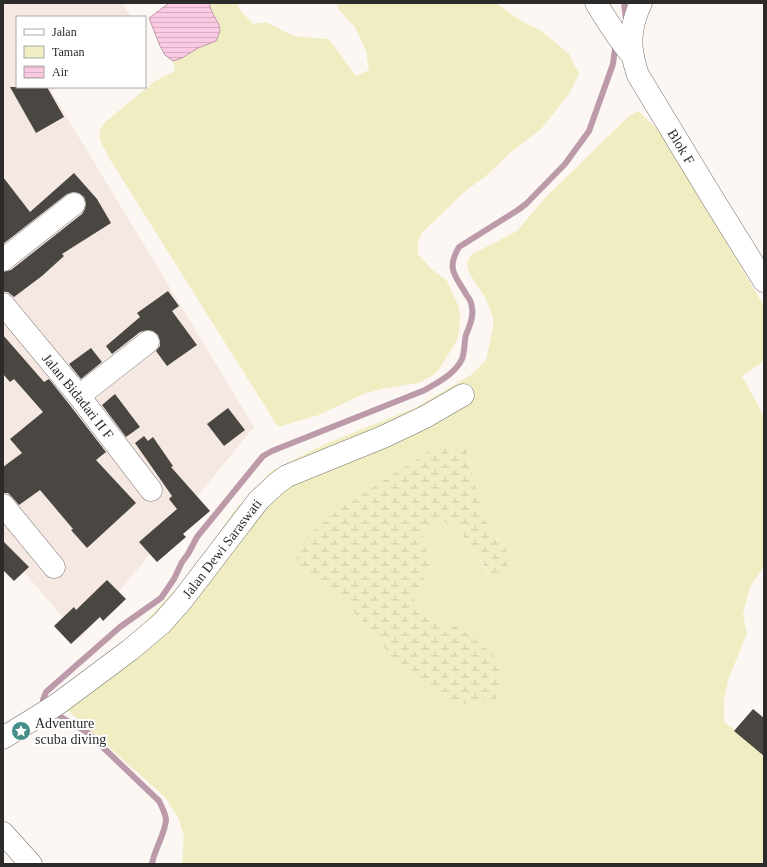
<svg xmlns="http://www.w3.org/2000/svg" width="767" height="867" font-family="'Times New Roman',serif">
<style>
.built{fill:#f5e7e1}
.green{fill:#f0edc2;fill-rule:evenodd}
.wetland{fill:url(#wetland-marsh)}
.water{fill:url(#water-rules);stroke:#bd9aaa}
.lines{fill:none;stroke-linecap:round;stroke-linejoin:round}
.stream{stroke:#bd9aaa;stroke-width:6}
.building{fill:#4a4743}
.minor-casing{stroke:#777270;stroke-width:23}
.minor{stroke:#fff;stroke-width:22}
.labels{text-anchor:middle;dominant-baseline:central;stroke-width:4;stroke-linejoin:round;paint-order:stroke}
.street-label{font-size:14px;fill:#2d2b2a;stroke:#fff}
.poi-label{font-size:14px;fill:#2d2b2a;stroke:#fff;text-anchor:start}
</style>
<defs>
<pattern id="wetland-marsh" width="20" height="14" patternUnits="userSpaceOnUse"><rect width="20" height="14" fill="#f0edc2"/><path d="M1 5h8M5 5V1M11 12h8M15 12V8" fill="none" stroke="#cecba7"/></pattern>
<pattern id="water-rules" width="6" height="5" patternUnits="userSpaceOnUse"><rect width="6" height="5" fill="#fbc9e1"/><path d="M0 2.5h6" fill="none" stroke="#d7adc1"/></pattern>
</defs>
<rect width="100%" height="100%" fill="#fdf7f4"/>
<polygon class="built" points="3,3 122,3 131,17 17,17 17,87 57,87 51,91 254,427 81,638 3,548"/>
<g class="green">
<polygon points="209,3 237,3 241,11 253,24 266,22 294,36 313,38 329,39 356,76 369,70 366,51 355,27 338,9 336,3 383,3 385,4 393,3 496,3 523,22 540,30 569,54 579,74 569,94 541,129 510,153 487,175 464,192 421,234 418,243 418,254 431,269 447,281 458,305 460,315 459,333 456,342 438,371 430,377 421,382 411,384 381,389 361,395 319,415 278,427 109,158 100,140 100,130 105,122 148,87 155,81 175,71 173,61 182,58 198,48 216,41 219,22 214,15"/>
<path d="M 638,111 L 662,133 L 764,306 L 764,361 L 742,376 L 764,416 L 764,566 L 750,587 L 745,605 L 743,615 L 747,633 L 728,680 L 726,691 L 724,700 L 724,722 L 754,742 L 764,751 L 764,864 L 182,864 L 184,836 L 178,817 L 165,797 L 65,708 L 64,691 L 144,623 L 189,575 L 238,506 L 252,494 L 271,471 L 325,444 L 415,408 L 471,375 L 486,360 L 493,327 L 493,317 L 485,297 L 469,273 L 467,263 L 471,255 L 517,231 L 545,198 L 629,116 ZM 466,447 L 479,502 L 485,520 L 506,550 L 490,575 L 455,526 L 437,519 L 422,529 L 425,548 L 433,564 L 413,596 L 420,613 L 436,621 L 455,626 L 473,637 L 445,701 L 427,689 L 395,662 L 371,630 L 328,586 L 295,566 Z"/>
</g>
<polygon class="wetland" points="436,447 466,447 479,502 485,520 506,550 508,568 491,575 455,526 437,519 422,529 425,548 433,564 413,596 420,613 436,621 455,626 473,637 502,663 502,681 497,698 478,705 445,702 427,689 395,662 371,630 328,586 295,566 299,547 312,532 341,508"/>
<path class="water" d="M 169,3 L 209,3 C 210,7 212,12 214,16 C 221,27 222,29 216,41 L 198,48 L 182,58 L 173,61 L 165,55 L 160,46 L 149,18 Z"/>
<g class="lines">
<g class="stream">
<polyline points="624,3 626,19"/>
<path d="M 152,864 C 154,850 166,832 166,819 C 165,813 162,807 159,801 L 88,733 L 61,717 L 43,700 L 46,692 L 120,627 L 161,598 L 174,579 L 182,562 L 188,554 L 197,537 L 263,456 L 272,451 L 425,390 C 438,382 455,374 462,359 C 465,352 464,342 466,335 C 469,327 474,317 472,308 C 472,303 469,298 466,294 C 455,275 446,269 459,247 L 518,210 L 526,204 L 565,164 L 589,131 L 613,64 L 615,48 L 617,44"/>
</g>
</g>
<g class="building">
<polygon points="10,87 47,87 64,117 36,133"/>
<polygon points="74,173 97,199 111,223 62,254 64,256 42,276 14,297 8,292 5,292 3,290 3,272 11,270 82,214 85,209 86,203 84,197 79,193 73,192 67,194 3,244 3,177 30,212"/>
<polygon points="168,291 179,306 172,311 197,345 167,366 156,351 160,346 160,341 158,335 153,331 147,330 140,332 112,354 106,346 140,317 137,313"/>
<polygon points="3,335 44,382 49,379 69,404 106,452 96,460 136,503 87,548 71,530 73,529 40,490 19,505 12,497 8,493 3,493 3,467 22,453 10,439 43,412 14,379 10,382 3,374"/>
<polygon points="91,348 102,362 81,379 69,364"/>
<polygon points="115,394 140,427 126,437 102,405"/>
<polygon points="228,408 245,430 224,446 207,424"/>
<polygon points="144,436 148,441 153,437 173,466 171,467 210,511 183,534 186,537 157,562 139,542 177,509 169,499 172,496 135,443"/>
<polygon points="3,541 29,567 14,581 3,570"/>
<polygon points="107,580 126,599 103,621 100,617 71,644 54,626 74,607 76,610"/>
<polygon points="753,709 764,718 764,756 734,731"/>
</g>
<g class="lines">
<g class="minor-casing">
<g id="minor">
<path d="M 596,3 C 607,21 618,39 632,55"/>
<path id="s1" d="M 641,3 C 633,19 629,39 633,56 C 634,63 636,69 638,75 L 713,199 L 764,281"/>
<polyline points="3,260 74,204"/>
<path id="s2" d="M 3,304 L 79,396 L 151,490"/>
<polyline points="79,396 148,342"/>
<polyline points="3,505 54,567"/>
<path id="s3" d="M 3,738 L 45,712 L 59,703 L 130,650 L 162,623 L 183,599 L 258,501 L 276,484 L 287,476 L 383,437 L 425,417 L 463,395"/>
<polyline points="3,833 31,864"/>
</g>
</g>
<use href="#minor" class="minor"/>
</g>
<defs>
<g id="sight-disc" transform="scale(1)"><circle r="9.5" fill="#458d88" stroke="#fff"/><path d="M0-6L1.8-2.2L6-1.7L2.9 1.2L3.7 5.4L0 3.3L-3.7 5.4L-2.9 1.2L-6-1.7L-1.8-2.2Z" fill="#fff"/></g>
</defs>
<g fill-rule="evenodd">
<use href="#sight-disc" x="21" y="731"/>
</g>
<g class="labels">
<g class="street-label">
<text stroke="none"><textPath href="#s1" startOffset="158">Blok F</textPath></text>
<text stroke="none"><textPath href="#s2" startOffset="119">Jalan Bidadari II F</textPath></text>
<text stroke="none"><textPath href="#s3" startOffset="292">Jalan Dewi Saraswati</textPath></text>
</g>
<g class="poi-label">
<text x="35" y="723">Adventure<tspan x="35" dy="16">scuba diving</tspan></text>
</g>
</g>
<rect width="767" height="867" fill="none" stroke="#2d2b2a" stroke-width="8"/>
<rect x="16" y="16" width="130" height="72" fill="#ffffff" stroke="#abaaaa"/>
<rect x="24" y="29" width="20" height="6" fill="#ffffff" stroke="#abaaaa"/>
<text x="52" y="36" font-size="12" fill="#2d2b2a">Jalan</text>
<rect x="24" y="46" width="20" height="12" fill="#f0edc2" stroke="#abaaaa"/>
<text x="52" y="56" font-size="12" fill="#2d2b2a">Taman</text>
<rect x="24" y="66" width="20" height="12" fill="url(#water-rules)" stroke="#abaaaa"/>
<text x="52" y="76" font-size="12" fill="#2d2b2a">Air</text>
</svg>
